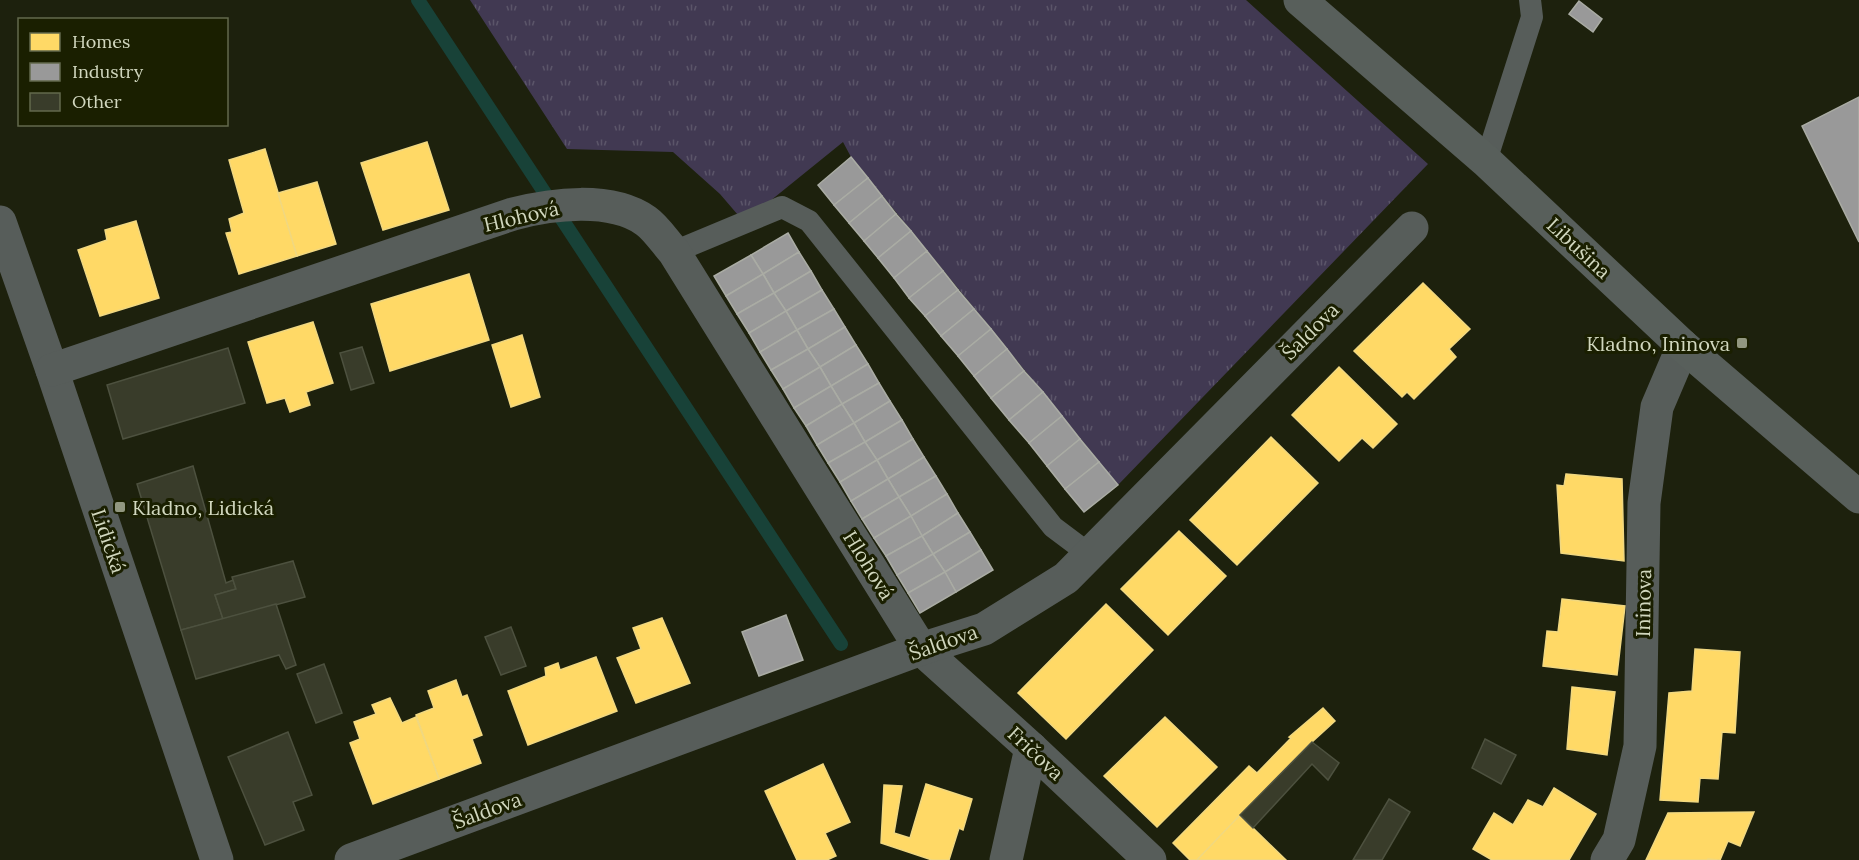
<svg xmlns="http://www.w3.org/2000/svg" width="1859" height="860" font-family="Lora,serif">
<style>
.grass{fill:url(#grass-tufts)}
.homes{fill:#ffd966;stroke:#f1d880;stroke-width:1.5}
.industry{fill:#999;stroke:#aaaca4;stroke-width:1.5}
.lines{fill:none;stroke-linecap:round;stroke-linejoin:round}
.stream{stroke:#184238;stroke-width:14}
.building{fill:#393c2a;stroke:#4d513f;stroke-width:1.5}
.lane{stroke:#575d5a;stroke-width:22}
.street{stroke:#575d5a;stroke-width:33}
.secondary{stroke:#585f5b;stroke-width:33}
.poi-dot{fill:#929780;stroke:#1a1f00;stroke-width:2}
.labels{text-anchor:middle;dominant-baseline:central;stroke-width:6;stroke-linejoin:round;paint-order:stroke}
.street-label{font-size:20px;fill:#d1d7be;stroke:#1a1f00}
.poi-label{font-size:20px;fill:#d1d7be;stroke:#1a1f00;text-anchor:end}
</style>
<defs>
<pattern id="grass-tufts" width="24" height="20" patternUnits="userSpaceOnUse" patternTransform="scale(1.5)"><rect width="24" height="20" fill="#413952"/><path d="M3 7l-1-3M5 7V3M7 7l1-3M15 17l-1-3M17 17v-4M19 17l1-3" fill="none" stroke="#5b5569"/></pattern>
</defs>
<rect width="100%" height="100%" fill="#1d210d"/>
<polygon class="grass" points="470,0 1246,0 1428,164 1118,485 851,157 843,142 744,222 720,194 673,152 567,149"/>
<g class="homes">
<polygon points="427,142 449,210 383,230 361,163"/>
<polygon points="265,149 297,256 239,274 226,233 232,232 229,219 244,213 229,160"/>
<polygon points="317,182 336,244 297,256 278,193"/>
<polygon points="136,221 159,298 100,316 78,250 107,240 105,230"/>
<polygon points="469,274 489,340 390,371 371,304"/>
<polygon points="1423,283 1470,329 1449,349 1456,357 1414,399 1407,392 1402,397 1354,351"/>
<polygon points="313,322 333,383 306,392 310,405 290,412 285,398 267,403 248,342"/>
<polygon points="522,335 540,397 511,407 492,345"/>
<polygon points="1339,367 1397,424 1373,448 1362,438 1339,461 1292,415"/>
<polygon points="1271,437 1318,483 1237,565 1190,520"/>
<polygon points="1566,474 1622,479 1624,561 1561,553 1557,485 1564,486"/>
<polygon points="1179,531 1226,576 1168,635 1121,589"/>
<polygon points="1562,599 1625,606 1617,675 1543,666 1547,631 1558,632"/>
<polygon points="1106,604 1153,650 1066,739 1018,693"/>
<polygon points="662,618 690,683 636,703 617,658 641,649 633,628"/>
<polygon points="1695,649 1740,652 1735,733 1722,732 1718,779 1700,778 1698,802 1660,800 1669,693 1692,691"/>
<polygon points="596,657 617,711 528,745 508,691 546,676 545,668 558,663 560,670"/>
<polygon points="456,680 462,697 467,695 482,735 472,739 481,763 439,779 416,715 434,708 428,691"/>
<polygon points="1572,687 1615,692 1607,755 1567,749"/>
<polygon points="390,698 402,723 416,717 439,779 373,804 350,743 360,739 354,722 376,714 372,705"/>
<polygon points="1323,708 1335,721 1312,742 1197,860 1190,860 1173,843 1249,766 1257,773 1291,738 1289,737"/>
<polygon points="1165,717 1217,767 1157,827 1104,776"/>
<polygon points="823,764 850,822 825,833 836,856 827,860 797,860 765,791"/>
<polygon points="926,784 972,799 963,830 959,828 949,860 932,860 881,843 884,785 902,786 894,833 910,838"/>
<polygon points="1554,788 1596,814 1569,860 1492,860 1473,849 1494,813 1513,825 1528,800 1543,807"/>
<polygon points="1754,812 1740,846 1728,841 1720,860 1708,859 1707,860 1646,860 1668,813"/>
<polygon points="1240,815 1253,828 1286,860 1197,860"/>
</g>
<g class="industry">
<polygon points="1579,1 1602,19 1593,32 1569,14"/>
<polygon points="1859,97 1859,242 1802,126"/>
<polygon points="851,157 868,178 834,205 818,185"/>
<polygon points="868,178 882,196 849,223 834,205"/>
<polygon points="882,196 896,214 864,241 849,223"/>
<polygon points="896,214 911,231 878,258 864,241"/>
<polygon points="911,231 927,251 894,278 878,258"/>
<polygon points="788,233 799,252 763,274 751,255"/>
<polygon points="927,251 943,271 909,298 894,278"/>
<polygon points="799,252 811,271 774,293 763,274"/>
<polygon points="751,255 763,274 726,296 714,276"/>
<polygon points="811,271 822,290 786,311 774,293"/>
<polygon points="943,271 958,290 925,316 909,298"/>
<polygon points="763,274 774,293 737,314 726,296"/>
<polygon points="822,290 834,309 797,330 786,311"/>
<polygon points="958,290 974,309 941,336 925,316"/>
<polygon points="774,293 786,311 749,333 737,314"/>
<polygon points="834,309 845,327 808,349 797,330"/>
<polygon points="974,309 991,329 958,356 941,336"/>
<polygon points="786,311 797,330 760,352 749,333"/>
<polygon points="845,327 856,345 820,367 808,349"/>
<polygon points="991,329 1007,349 974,376 958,356"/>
<polygon points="797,330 808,349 771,370 760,352"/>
<polygon points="856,345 868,364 831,386 820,367"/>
<polygon points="808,349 820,367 783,389 771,370"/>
<polygon points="1007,349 1024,371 991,398 974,376"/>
<polygon points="868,364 879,383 842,404 831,386"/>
<polygon points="820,367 831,386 794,408 783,389"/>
<polygon points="1024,371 1043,392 1009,420 991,398"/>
<polygon points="879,383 890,401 854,423 842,404"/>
<polygon points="831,386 842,404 806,426 794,408"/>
<polygon points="1043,392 1062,416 1029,443 1009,420"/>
<polygon points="890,401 902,420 865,442 854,423"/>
<polygon points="842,404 854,423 817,445 806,426"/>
<polygon points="1062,416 1080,439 1047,466 1029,443"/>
<polygon points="902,420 913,439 877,460 865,442"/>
<polygon points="854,423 865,442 828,463 817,445"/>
<polygon points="913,439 924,457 888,479 877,460"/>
<polygon points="1080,439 1099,462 1065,489 1047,466"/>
<polygon points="865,442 877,460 840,482 828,463"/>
<polygon points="924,457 936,476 899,497 888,479"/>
<polygon points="877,460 888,479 851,501 840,482"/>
<polygon points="1099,462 1118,485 1084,512 1065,489"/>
<polygon points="936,476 947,494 911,516 899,497"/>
<polygon points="888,479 899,497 862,519 851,501"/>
<polygon points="947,494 958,513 922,536 911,516"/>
<polygon points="899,497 911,516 874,538 862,519"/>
<polygon points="958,513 970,532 933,554 922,536"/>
<polygon points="911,516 922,536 886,556 874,538"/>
<polygon points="970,532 981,550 945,572 933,554"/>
<polygon points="922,536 933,554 897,575 886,556"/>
<polygon points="981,550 993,570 956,592 945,572"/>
<polygon points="933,554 945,572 908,593 897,575"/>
<polygon points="945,572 956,592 920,613 908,593"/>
<polygon points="786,615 803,660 759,676 742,632"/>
</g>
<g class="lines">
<polyline class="stream" points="418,0 841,644"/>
</g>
<g class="building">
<polygon points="362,347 374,383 351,390 340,353"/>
<polygon points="228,348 245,403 123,439 107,385"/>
<polygon points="193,466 226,583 233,580 236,589 215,595 223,619 181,630 137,484"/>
<polygon points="293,561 305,597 223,619 215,595 236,589 232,577"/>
<polygon points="276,604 296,665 286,669 279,655 196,679 181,630"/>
<polygon points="511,627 526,666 501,675 485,637"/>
<polygon points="324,664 342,713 316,723 297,674"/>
<polygon points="288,732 312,795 293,802 304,830 265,845 228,757"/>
<polygon points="1485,739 1516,755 1501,784 1472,768"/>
<polygon points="1312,742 1339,763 1328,780 1312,764 1253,828 1240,815"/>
<polygon points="1389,799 1410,812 1382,860 1353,860"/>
</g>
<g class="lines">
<g class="lane">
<polyline points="1486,161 1532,17 1530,0"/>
<polyline points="674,252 782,207 809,221 1053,527 1089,554"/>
</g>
<g class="street">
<polyline points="0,222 52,370 217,860"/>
<path d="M 52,370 L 513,214 C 551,204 611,196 646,221 C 656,228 665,242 674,252 L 921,649 L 1031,748 L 1150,860"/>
<polyline points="351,860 921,649 984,629 1066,578 1412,228"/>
<polyline points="1006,860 1031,748"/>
<polyline points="1607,860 1619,840 1640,746 1644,503 1657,407 1683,346"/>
</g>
<polyline class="secondary" points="1300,0 1486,161 1683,346 1859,497"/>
</g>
<g class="poi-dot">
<rect x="1736" y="337" width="12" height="12" rx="3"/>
<rect x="114" y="501" width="12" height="12" rx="3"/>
</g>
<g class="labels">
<g class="street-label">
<text transform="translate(521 216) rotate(-13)">Hlohová</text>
<text transform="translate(1579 248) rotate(43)">Libušina</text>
<text transform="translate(1310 331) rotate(-45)">Šaldova</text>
<text transform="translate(109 541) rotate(71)">Lidická</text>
<text transform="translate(869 565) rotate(58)">Hlohová</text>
<text transform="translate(1643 603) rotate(-89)">Ininova</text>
<text transform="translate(943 642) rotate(-19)">Šaldova</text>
<text transform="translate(1036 753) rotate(43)">Fričova</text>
<text transform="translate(487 810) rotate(-20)">Šaldova</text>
</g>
<g class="poi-label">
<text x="1730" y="343">Kladno, Ininova</text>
<text x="132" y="507" text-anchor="start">Kladno, Lidická</text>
</g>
</g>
<rect x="18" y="18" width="210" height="108" fill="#1a1f00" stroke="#63694c" stroke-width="1.5"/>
<rect x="30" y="33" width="30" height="18" fill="#ffd966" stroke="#63694c" stroke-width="1.5"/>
<text x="72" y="48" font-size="18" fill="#d1d7be">Homes</text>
<rect x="30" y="63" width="30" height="18" fill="#999999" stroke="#63694c" stroke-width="1.5"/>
<text x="72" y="78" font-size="18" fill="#d1d7be">Industry</text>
<rect x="30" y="93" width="30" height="18" fill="#393c2a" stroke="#63694c" stroke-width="1.5"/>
<text x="72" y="108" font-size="18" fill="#d1d7be">Other</text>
</svg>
